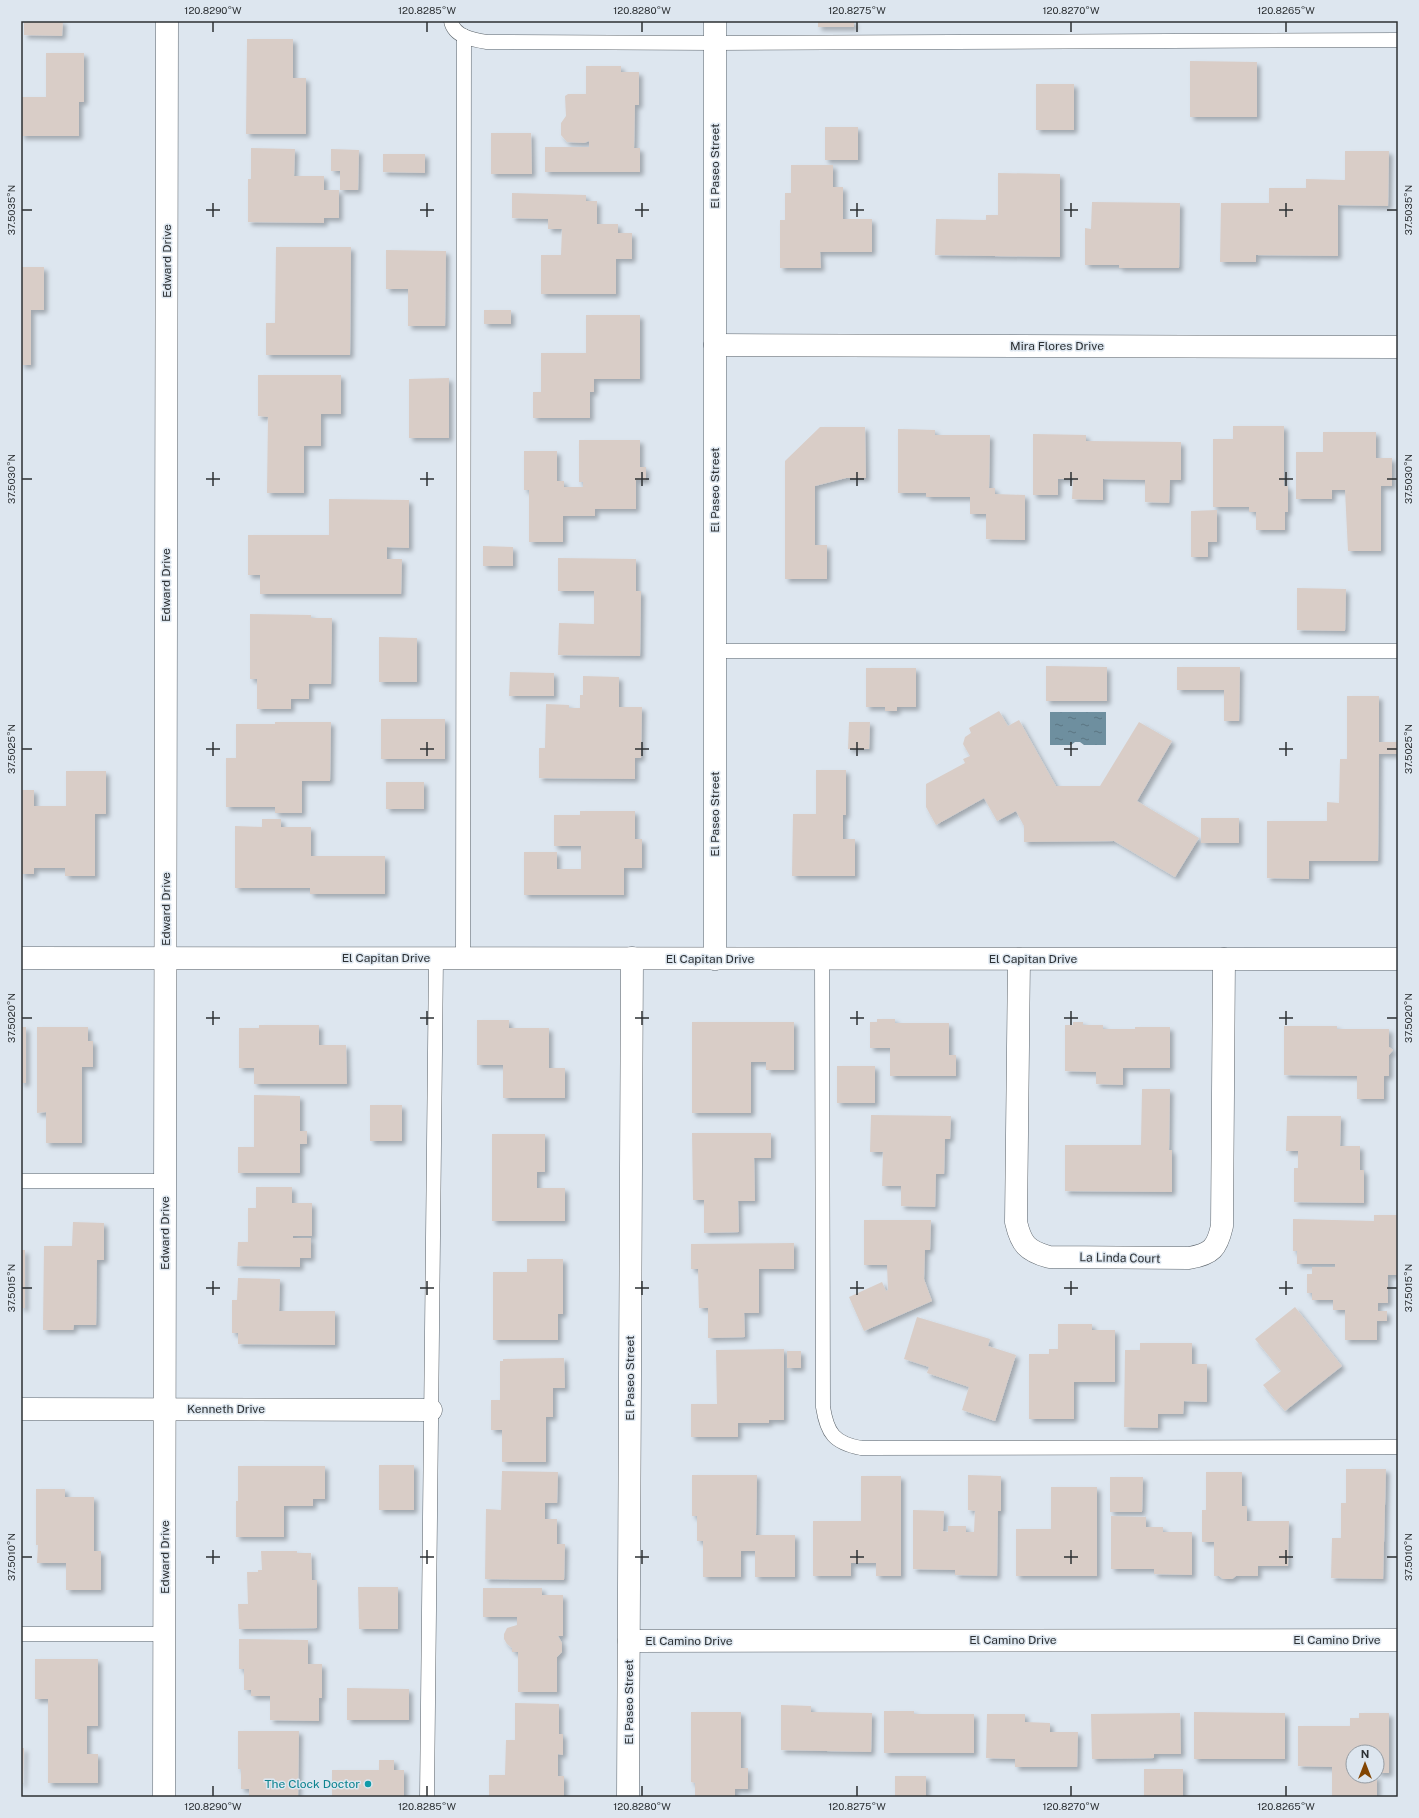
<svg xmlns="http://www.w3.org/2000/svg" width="1419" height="1818" font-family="'Public Sans',sans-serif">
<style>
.water{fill:url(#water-ripples)}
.building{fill:#d9cdc7;filter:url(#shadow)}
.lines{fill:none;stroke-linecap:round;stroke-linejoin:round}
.service-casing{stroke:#5b636a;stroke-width:15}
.minor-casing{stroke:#5b636a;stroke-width:23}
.service{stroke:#fff;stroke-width:14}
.minor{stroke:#fff;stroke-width:22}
.ticks{fill:none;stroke:#2c3033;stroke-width:1.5}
.culture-dot{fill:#0f9aa8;stroke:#dde6ef;stroke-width:1.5}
.labels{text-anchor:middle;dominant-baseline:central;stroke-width:3;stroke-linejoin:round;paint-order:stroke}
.street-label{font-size:12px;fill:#2c3033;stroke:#dde6ef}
.culture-label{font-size:12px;fill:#0d838f;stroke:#dde6ef;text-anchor:end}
.neatline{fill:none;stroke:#2c3033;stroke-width:1.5}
.ticks-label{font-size:10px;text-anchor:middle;fill:#2c3033}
</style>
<defs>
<pattern id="water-ripples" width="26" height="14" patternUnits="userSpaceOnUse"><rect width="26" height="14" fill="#6e8f9f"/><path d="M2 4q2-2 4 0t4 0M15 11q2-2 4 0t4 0" fill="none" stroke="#5b7582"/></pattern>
<filter id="shadow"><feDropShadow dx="3.5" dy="3.5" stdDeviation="2" flood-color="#0004"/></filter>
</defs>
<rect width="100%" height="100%" fill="#dde6ef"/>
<polygon class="water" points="1050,712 1106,712 1106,745 1084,745 1080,742 1075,742 1071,745 1050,745"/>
<g class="building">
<polygon points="24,21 63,21 62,36 24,35"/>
<rect x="818" y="21" width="36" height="6"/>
<polygon points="247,39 293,39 293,78 306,78 306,134 246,134"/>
<polygon points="46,53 84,53 84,102 79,102 79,136 21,136 21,97 46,97"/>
<polygon points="1190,61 1257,62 1257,117 1190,117"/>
<polygon points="586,66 621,66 621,72 639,72 639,105 635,105 634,148 640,148 640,172 545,172 545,147 589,147 589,141 584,143 567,142 561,135 561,123 566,116 565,96 568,94 586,94"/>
<rect x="1036" y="84" width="38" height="46"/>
<rect x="825" y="127" width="33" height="33"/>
<polygon points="491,133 531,133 532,174 491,174"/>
<polygon points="251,148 295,149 294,176 324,176 324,190 339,190 339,218 324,218 324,223 248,222 248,179 251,179"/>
<polygon points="331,149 359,150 358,190 340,190 340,171 331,171"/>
<polygon points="1345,151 1389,151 1388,206 1338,205 1338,256 1256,255 1256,262 1220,262 1221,203 1269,203 1269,188 1306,188 1306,179 1345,180"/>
<polygon points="383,154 425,154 425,173 383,172"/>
<polygon points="791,165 833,165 833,187 843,187 843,219 872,219 872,252 820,252 821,268 780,268 780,220 785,220 785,193 791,193"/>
<polygon points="998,173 1060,174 1060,257 935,255 936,219 986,220 986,215 998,215"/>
<polygon points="512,193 586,195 586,201 597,201 597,224 618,224 618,233 632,233 632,259 616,259 616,294 541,294 541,255 561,255 562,229 548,229 548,219 512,218"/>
<polygon points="1092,202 1180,203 1179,268 1119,268 1119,265 1085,265 1085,228 1091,229"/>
<polygon points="276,247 351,247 350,355 266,355 266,323 275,323"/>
<polygon points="386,250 446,251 445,326 408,326 408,289 386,289"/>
<polygon points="21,267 44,267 44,310 31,310 31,365 21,365"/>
<rect x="484" y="310" width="27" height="14"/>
<polygon points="586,315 640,315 640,379 594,379 594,392 590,392 590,418 533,418 533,392 541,392 541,353 586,353"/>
<polygon points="258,375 341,375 341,414 321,414 321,446 304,446 304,493 267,493 268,417 258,416"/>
<polygon points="449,378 449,438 409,438 409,379"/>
<polygon points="1233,426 1284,426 1284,486 1288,486 1288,512 1285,512 1285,530 1256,530 1256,512 1249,512 1249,507 1213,507 1213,439 1233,439"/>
<polygon points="820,427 865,427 866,478 846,478 815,486 815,545 827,545 827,579 785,579 785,461"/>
<polygon points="898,429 935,430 935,435 990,435 989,488 995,488 995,494 1025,495 1025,540 986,539 986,514 970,514 970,497 926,497 926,493 898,493"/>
<polygon points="1323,432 1376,432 1376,458 1392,458 1392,486 1381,486 1381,551 1348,551 1345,490 1332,490 1332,499 1296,499 1296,452 1323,452"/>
<polygon points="1033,434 1086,435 1086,441 1181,442 1181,480 1170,480 1169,503 1145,502 1145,480 1103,479 1103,500 1072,499 1073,479 1058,479 1058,495 1033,495"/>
<polygon points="579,440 640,440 640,467 646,467 646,480 636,480 636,509 595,509 595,516 563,516 563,542 529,542 529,490 524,490 524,451 557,451 557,481 564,481 564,487 583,487 583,482 579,482"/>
<polygon points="329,499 409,500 409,548 387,547 387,559 402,559 401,594 260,594 260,575 248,575 248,535 329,535"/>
<polygon points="1217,510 1217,542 1208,542 1208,557 1191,557 1191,511"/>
<polygon points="483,546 513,547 513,566 483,566"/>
<polygon points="558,558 636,559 636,591 641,591 640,656 558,655 559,623 594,624 594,591 558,591"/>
<polygon points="1297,588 1346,589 1345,631 1297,630"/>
<polygon points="250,614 311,615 311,618 332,618 331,684 309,684 309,699 291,699 291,709 257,709 257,679 250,679"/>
<polygon points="379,637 417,638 417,682 379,682"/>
<polygon points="1046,666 1107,667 1107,701 1046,701"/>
<polygon points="1177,667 1240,667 1239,721 1224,721 1224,690 1177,690"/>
<polygon points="866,668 916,668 916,707 897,707 897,711 885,711 885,707 866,707"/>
<polygon points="510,672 554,673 554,696 509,696"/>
<polygon points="583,676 619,677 619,707 642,707 641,758 635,758 635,779 539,778 539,748 545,748 546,704 569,705 569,708 580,708 580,695 583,695"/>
<polygon points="1347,696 1379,696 1379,742 1398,742 1398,754 1379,754 1378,861 1309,861 1309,879 1267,878 1267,821 1327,821 1327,802 1339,803 1340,759 1347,759"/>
<polygon points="999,711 1008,726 1019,720 1056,786 1100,786 1139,722 1172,741 1137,801 1199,838 1175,877 1114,841 1024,842 1024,826 1016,811 997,821 984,798 936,825 926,807 926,784 965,763 963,759 970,756 963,744 965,737 971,733 969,728"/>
<rect x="381" y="719" width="64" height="40"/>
<polygon points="275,722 331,722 330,781 302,781 302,813 275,813 275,807 226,807 226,758 236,758 236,724 275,724"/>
<polygon points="849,722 870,722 869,749 848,749"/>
<polygon points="816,770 846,770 846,815 843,815 843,839 855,839 855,876 792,876 793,814 816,814"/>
<polygon points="66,771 106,771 106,814 95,814 95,876 65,876 65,868 34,868 34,874 21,874 21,790 34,790 34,806 66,806"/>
<rect x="386" y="782" width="38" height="27"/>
<polygon points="580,811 635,811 635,839 642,839 642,868 624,868 624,895 524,895 524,852 557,852 557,869 581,869 581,846 554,846 554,815 580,815"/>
<rect x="1201" y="818" width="38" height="25"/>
<polygon points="262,819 281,819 281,827 311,827 311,856 385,856 385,894 310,894 310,888 235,888 235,826 262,827"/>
<polygon points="877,1019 895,1019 895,1023 949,1023 949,1055 956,1055 956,1076 890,1076 890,1048 870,1048 870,1022 877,1022"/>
<polygon points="477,1020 509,1020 509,1028 549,1028 549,1068 565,1068 565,1098 503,1098 503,1065 477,1065"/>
<polygon points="692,1022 794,1022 794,1070 766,1070 766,1062 751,1062 751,1113 692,1113"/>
<polygon points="1073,1022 1083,1022 1083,1025 1103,1025 1103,1029 1135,1029 1135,1027 1170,1027 1170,1068 1123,1068 1123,1085 1096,1084 1096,1072 1065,1071 1065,1025 1073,1025"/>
<polygon points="259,1025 319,1025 319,1045 346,1045 347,1084 254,1084 254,1068 239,1068 239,1028 259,1028"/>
<polygon points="1284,1026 1337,1026 1337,1029 1389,1029 1389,1047 1393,1050 1389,1055 1389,1076 1384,1076 1384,1099 1357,1099 1357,1076 1284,1075"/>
<rect x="21" y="1027" width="5" height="56"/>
<polygon points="37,1027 88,1027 88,1041 93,1041 93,1067 82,1067 82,1143 46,1143 46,1112 37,1113"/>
<rect x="837" y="1066" width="38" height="37"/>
<polygon points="1142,1089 1170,1089 1169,1150 1172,1150 1172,1192 1065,1191 1065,1145 1141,1145"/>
<polygon points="254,1095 300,1096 300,1131 307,1131 307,1144 300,1144 300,1173 238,1173 238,1147 254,1147"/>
<rect x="370" y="1105" width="32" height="36"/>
<polygon points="871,1115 951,1116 950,1139 945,1139 944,1174 936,1174 935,1207 901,1206 901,1186 882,1186 883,1152 870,1152"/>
<polygon points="1287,1116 1341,1116 1340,1146 1360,1146 1360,1170 1364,1170 1364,1203 1294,1202 1294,1168 1298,1168 1298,1151 1286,1151"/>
<polygon points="692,1133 771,1133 771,1158 754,1158 755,1201 738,1201 739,1232 704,1233 704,1200 693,1200"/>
<polygon points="492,1134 545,1134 545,1172 537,1172 537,1188 565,1188 565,1221 492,1221"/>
<polygon points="256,1187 292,1187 292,1203 312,1203 312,1236 293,1236 293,1238 311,1238 311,1258 300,1258 300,1267 237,1266 238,1242 248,1242 248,1208 256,1208"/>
<polygon points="1374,1215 1398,1215 1398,1275 1388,1275 1388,1303 1378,1303 1378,1311 1387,1311 1387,1321 1377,1321 1377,1340 1345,1340 1345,1310 1333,1310 1333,1300 1312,1300 1312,1293 1307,1293 1307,1274 1312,1274 1312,1267 1335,1267 1335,1264 1297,1264 1297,1251 1293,1251 1293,1219 1374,1221"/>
<polygon points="864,1220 931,1220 930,1250 925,1250 924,1279 932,1301 864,1331 849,1297 882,1282 886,1291 888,1290 887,1265 864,1265"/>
<polygon points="73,1222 104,1223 104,1260 97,1260 96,1325 74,1325 73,1330 43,1330 44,1246 72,1246"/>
<polygon points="794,1243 794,1269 759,1269 759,1313 744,1313 745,1337 708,1338 708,1308 699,1308 698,1269 691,1269 691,1244"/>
<rect x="21" y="1250" width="4" height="58"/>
<polygon points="527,1259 563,1259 563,1314 558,1314 558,1340 493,1340 493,1272 527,1272"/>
<polygon points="238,1278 280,1279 279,1311 335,1311 335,1345 238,1344 238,1333 232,1333 232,1300 237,1300"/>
<polygon points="1295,1307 1342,1366 1285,1411 1263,1385 1281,1371 1255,1339"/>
<polygon points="917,1317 990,1339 988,1346 1016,1355 995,1421 962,1410 969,1387 927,1373 929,1367 904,1359"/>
<polygon points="1058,1324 1092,1324 1092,1330 1115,1330 1115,1382 1074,1382 1074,1419 1029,1419 1029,1354 1049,1354 1049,1349 1058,1349"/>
<polygon points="1140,1343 1192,1343 1192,1364 1207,1364 1207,1402 1184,1401 1183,1414 1158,1414 1158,1428 1124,1427 1125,1350 1140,1350"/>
<polygon points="784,1349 784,1420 769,1420 769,1423 738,1423 738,1437 691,1437 691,1404 717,1404 716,1350"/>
<rect x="787" y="1351" width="14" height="17"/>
<polygon points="564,1358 565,1388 553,1388 553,1417 546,1417 546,1462 502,1462 502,1430 491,1430 491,1400 500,1400 500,1361 503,1361 503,1359"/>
<rect x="379" y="1465" width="35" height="45"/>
<polygon points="238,1466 325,1466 325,1499 313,1499 313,1506 284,1506 284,1537 236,1537 236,1501 238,1501"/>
<polygon points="1346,1469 1386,1469 1383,1579 1331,1578 1332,1538 1341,1538 1341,1503 1346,1503"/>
<polygon points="502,1471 558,1472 557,1503 545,1503 545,1519 557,1519 557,1544 565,1544 564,1580 485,1579 486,1509 501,1510"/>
<polygon points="1206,1472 1242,1472 1242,1506 1247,1506 1247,1521 1289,1521 1288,1566 1258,1566 1258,1576 1236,1576 1232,1579 1223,1579 1219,1576 1214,1576 1214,1542 1202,1542 1202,1510 1206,1510"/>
<polygon points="692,1475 757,1475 756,1535 795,1535 795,1577 755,1577 755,1551 741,1551 741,1577 703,1577 703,1541 697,1541 697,1516 692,1516"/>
<polygon points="968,1475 1001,1476 1001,1511 998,1511 997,1576 955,1575 955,1570 913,1569 913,1510 944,1511 943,1531 948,1532 948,1526 966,1526 966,1532 974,1532 975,1511 968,1510"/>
<polygon points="861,1476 901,1476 901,1576 876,1576 876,1563 851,1563 851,1576 813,1576 813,1521 861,1521"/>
<polygon points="1110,1477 1143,1477 1142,1512 1110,1512"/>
<polygon points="1051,1487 1097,1487 1097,1576 1016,1576 1016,1529 1051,1529"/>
<polygon points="36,1489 65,1489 65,1497 94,1497 94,1551 101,1551 101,1590 66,1590 66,1563 37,1563 38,1545 36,1545"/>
<polygon points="1111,1516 1146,1517 1146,1527 1163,1527 1163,1532 1192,1532 1192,1575 1154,1574 1154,1569 1111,1569"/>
<polygon points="261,1551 297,1551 297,1553 311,1553 312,1580 317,1580 317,1628 239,1629 238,1604 248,1604 247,1572 258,1572 258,1570 262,1570"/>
<polygon points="358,1587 398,1587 398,1629 359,1629"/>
<polygon points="483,1588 542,1588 542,1595 563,1595 563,1636 558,1636 562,1643 562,1652 557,1657 557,1692 518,1692 518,1652 512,1652 512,1648 507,1644 504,1639 504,1634 507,1628 517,1625 517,1617 483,1617"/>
<polygon points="239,1639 308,1640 308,1664 322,1664 322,1698 319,1698 319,1721 270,1720 270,1696 251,1696 251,1690 244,1690 244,1669 239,1669"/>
<polygon points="35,1659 98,1659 98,1726 87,1726 87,1754 98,1754 98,1783 48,1783 48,1699 35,1699"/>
<polygon points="347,1688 409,1689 409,1720 347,1720"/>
<polygon points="515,1703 559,1704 559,1734 563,1734 563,1755 558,1754 558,1776 564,1776 564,1797 489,1797 489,1775 505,1775 506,1740 515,1740"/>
<polygon points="781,1705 811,1706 811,1712 872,1713 871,1752 781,1750"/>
<polygon points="884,1711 914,1711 914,1714 974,1714 974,1753 884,1753"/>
<polygon points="691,1712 741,1712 741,1768 748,1768 748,1789 735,1789 735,1797 695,1797 695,1783 691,1782"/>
<polygon points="1194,1712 1285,1713 1285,1759 1194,1759"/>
<polygon points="1180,1713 1181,1754 1154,1754 1154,1758 1092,1759 1091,1714"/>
<polygon points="1359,1713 1389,1713 1389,1773 1377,1773 1377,1752 1353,1752 1353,1776 1377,1776 1377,1797 1332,1797 1332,1767 1298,1766 1298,1726 1350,1726 1350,1718 1359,1718"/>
<polygon points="987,1714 1025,1714 1025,1722 1050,1723 1050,1732 1078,1732 1077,1767 1015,1767 1015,1759 986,1758"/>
<polygon points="238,1731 299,1731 298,1797 249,1797 249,1789 241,1789 241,1769 238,1769"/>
<polygon points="21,1748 24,1748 23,1784 21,1784"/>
<polygon points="379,1760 394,1760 394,1770 404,1770 404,1797 332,1797 332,1770 379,1770"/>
<rect x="1144" y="1769" width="39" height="28"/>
<rect x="895" y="1776" width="31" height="21"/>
</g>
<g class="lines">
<g class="service-casing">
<g id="service">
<path d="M 451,21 C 454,37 474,40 487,42 L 715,43 L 1398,40"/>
<polyline points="715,651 1398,651"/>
<polyline points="463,958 464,36"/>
<path d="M 822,959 L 823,1407 C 827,1433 834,1443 861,1448 L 1398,1447"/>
<polyline points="21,1181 165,1181"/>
<polyline points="21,1634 165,1634"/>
<polyline points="427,1797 436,958"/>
</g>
</g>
<g class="minor-casing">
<g id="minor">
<polyline points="715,345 1398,347"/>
<polyline points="21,958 1398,959"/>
<polyline points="715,959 715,21"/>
<path d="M 1019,959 L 1016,1222 C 1021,1244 1027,1251 1049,1257 L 1189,1258 C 1212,1254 1217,1248 1222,1226 L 1224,959"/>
<polyline points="21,1409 431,1410"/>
<polyline points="629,1641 1398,1640"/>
<polyline points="164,1797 167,21"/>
<polyline points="628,1797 632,958"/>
</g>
</g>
<use href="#service" class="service"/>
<use href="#minor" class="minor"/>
</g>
<path class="ticks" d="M 213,22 L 213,32M 427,22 L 427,32M 642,22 L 642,32M 857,22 L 857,32M 1071,22 L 1071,32M 1286,22 L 1286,32M 213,203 L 213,217M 427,203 L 427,217M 642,203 L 642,217M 857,203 L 857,217M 1071,203 L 1071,217M 1286,203 L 1286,217M 22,210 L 32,210M 206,210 L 220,210M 420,210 L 434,210M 635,210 L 649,210M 850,210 L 864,210M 1064,210 L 1078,210M 1279,210 L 1293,210M 1387,210 L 1397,210M 213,472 L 213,486M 427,472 L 427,486M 642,472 L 642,486M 857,472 L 857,486M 1071,472 L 1071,486M 1286,472 L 1286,486M 22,479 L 32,479M 206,479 L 220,479M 420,479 L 434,479M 635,479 L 649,479M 850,479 L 864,479M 1064,479 L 1078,479M 1279,479 L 1293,479M 1387,479 L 1397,479M 213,742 L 213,756M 427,742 L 427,756M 642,742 L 642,756M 857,742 L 857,756M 1071,742 L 1071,756M 1286,742 L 1286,756M 22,749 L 32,749M 206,749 L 220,749M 420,749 L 434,749M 635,749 L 649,749M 850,749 L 864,749M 1064,749 L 1078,749M 1279,749 L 1293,749M 1387,749 L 1397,749M 213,1011 L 213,1025M 427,1011 L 427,1025M 642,1011 L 642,1025M 857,1011 L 857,1025M 1071,1011 L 1071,1025M 1286,1011 L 1286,1025M 22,1018 L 32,1018M 206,1018 L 220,1018M 420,1018 L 434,1018M 635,1018 L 649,1018M 850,1018 L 864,1018M 1064,1018 L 1078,1018M 1279,1018 L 1293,1018M 1387,1018 L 1397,1018M 213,1281 L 213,1295M 427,1281 L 427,1295M 642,1281 L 642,1295M 857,1281 L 857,1295M 1071,1281 L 1071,1295M 1286,1281 L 1286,1295M 22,1288 L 32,1288M 206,1288 L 220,1288M 420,1288 L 434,1288M 635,1288 L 649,1288M 850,1288 L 864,1288M 1064,1288 L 1078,1288M 1279,1288 L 1293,1288M 1387,1288 L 1397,1288M 213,1550 L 213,1564M 427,1550 L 427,1564M 642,1550 L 642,1564M 857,1550 L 857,1564M 1071,1550 L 1071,1564M 1286,1550 L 1286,1564M 22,1557 L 32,1557M 206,1557 L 220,1557M 420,1557 L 434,1557M 635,1557 L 649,1557M 850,1557 L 864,1557M 1064,1557 L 1078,1557M 1279,1557 L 1293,1557M 1387,1557 L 1397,1557M 213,1786 L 213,1796M 427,1786 L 427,1796M 642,1786 L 642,1796M 857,1786 L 857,1796M 1071,1786 L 1071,1796M 1286,1786 L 1286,1796"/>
<circle class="culture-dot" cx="368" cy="1784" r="4"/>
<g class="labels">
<g class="street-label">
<text transform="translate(715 166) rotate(-90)">El Paseo Street</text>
<text transform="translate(167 261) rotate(-90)">Edward Drive</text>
<text x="1057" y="346">Mira Flores Drive</text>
<text transform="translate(715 490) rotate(-90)">El Paseo Street</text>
<text transform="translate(166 585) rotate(-90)">Edward Drive</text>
<text transform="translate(715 814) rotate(-90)">El Paseo Street</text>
<text transform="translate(166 909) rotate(-90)">Edward Drive</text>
<text x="386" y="958">El Capitan Drive</text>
<text x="710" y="959">El Capitan Drive</text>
<text x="1033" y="959">El Capitan Drive</text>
<text transform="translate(165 1233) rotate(-90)">Edward Drive</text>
<text transform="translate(1120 1258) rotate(1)">La Linda Court</text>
<text transform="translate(630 1378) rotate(-90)">El Paseo Street</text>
<text x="226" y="1409">Kenneth Drive</text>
<text transform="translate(165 1557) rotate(-90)">Edward Drive</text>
<text x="1013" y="1640">El Camino Drive</text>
<text x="1337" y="1640">El Camino Drive</text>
<text x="689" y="1641">El Camino Drive</text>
<text transform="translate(629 1702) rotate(-90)">El Paseo Street</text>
</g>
<g class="culture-label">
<text x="360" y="1784">The Clock Doctor</text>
</g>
</g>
<rect width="1419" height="1818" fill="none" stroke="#dde6ef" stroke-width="44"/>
<g transform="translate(1365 1764)"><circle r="19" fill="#dde6ef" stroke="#969da4"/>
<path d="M0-3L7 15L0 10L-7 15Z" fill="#824502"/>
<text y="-6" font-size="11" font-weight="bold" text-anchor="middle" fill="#2c3033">N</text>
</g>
<rect x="22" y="22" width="1375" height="1774" class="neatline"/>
<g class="ticks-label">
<text x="213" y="14">120.8290°W</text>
<text x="427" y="14">120.8285°W</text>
<text x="642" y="14">120.8280°W</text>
<text x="857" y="14">120.8275°W</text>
<text x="1071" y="14">120.8270°W</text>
<text x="1286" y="14">120.8265°W</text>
<text transform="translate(11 210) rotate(-90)" y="4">37.5035°N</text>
<text transform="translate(1408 210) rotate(-90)" y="4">37.5035°N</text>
<text transform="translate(11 479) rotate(-90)" y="4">37.5030°N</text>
<text transform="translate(1408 479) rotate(-90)" y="4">37.5030°N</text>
<text transform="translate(11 749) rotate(-90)" y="4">37.5025°N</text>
<text transform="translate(1408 749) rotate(-90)" y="4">37.5025°N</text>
<text transform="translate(11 1018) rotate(-90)" y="4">37.5020°N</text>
<text transform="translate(1408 1018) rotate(-90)" y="4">37.5020°N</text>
<text transform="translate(11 1288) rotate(-90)" y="4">37.5015°N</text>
<text transform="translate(1408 1288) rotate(-90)" y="4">37.5015°N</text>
<text transform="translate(11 1557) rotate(-90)" y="4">37.5010°N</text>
<text transform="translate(1408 1557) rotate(-90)" y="4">37.5010°N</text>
<text x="213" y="1810">120.8290°W</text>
<text x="427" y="1810">120.8285°W</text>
<text x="642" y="1810">120.8280°W</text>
<text x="857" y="1810">120.8275°W</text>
<text x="1071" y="1810">120.8270°W</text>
<text x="1286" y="1810">120.8265°W</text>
</g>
</svg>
